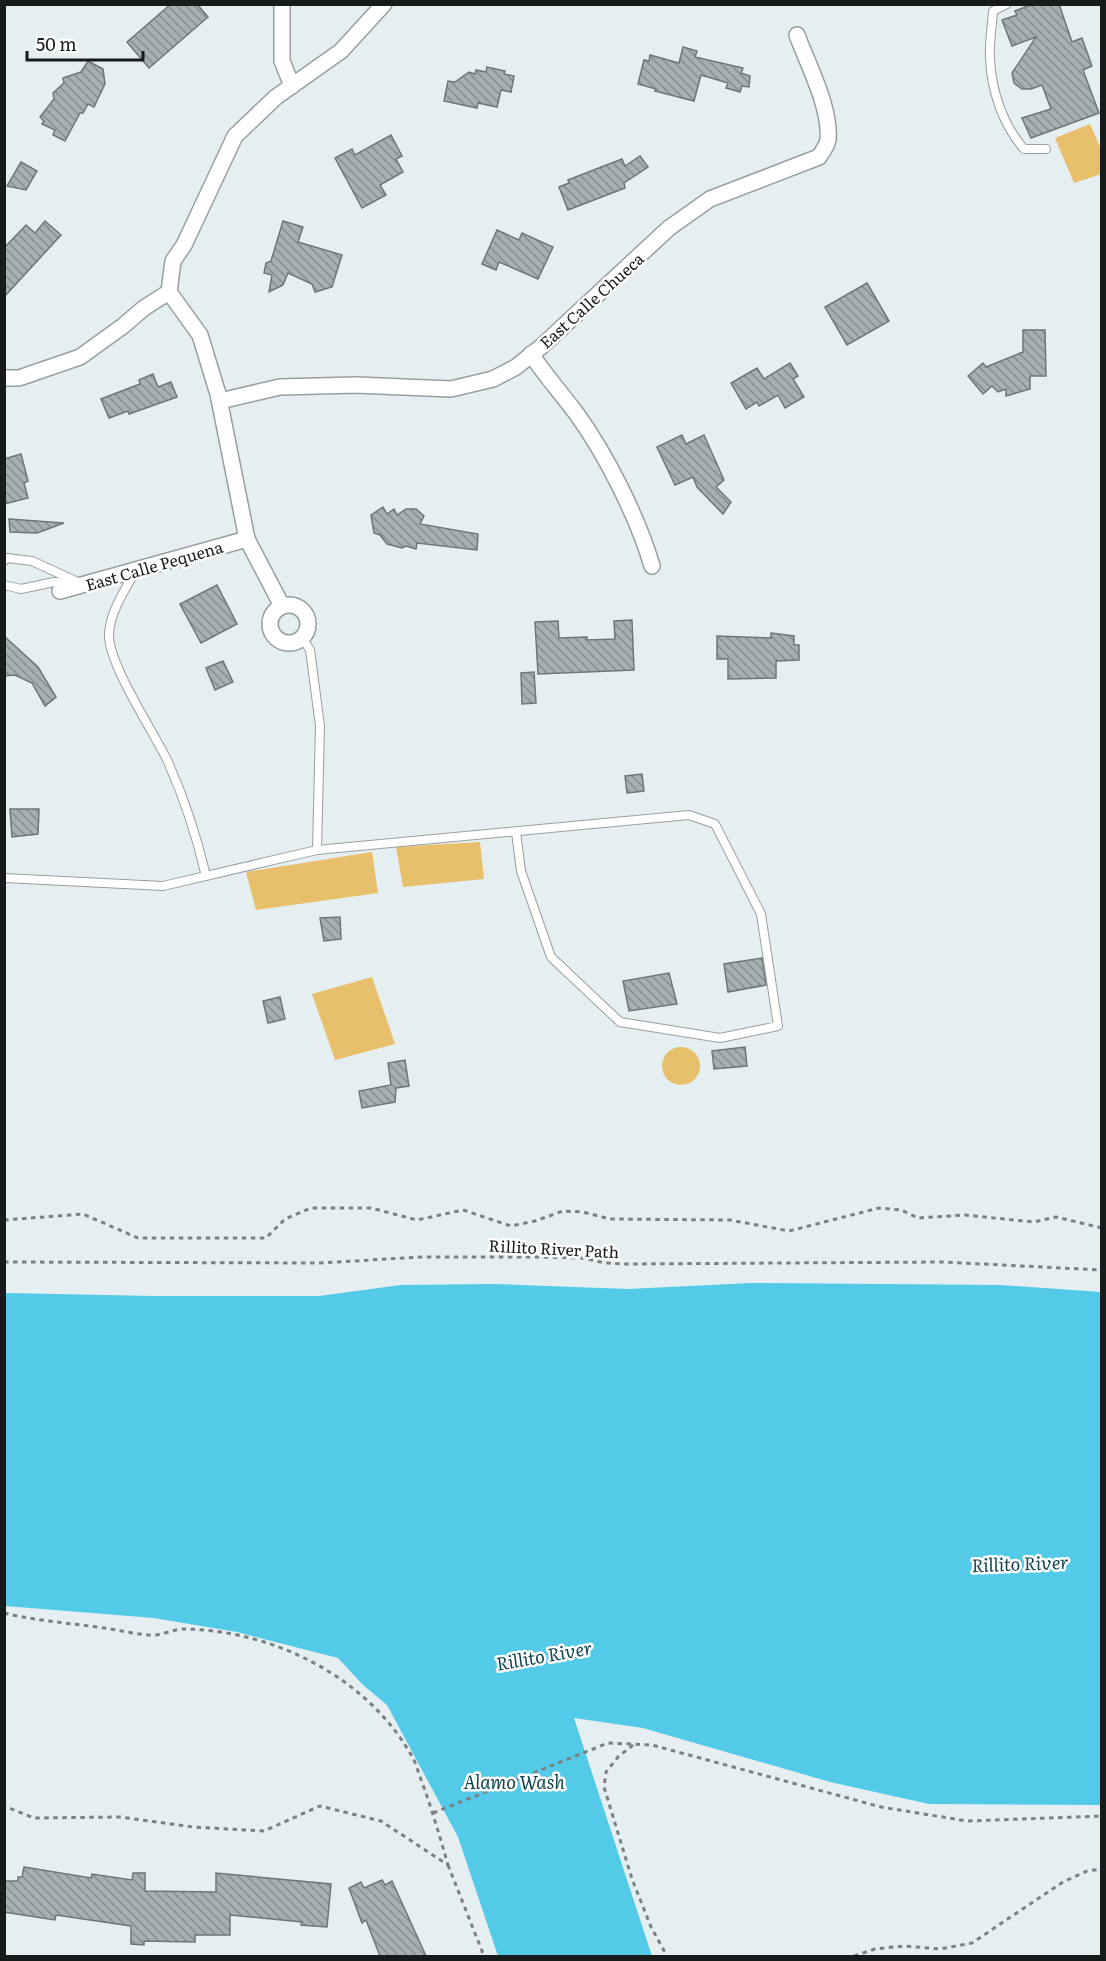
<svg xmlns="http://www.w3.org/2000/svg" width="1106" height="1961" font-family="Literata,serif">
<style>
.green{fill:#e8bf6b}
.water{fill:#53cbe8}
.building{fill:url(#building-back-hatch);stroke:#6e7678;stroke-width:1.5}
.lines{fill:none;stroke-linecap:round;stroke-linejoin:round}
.lane-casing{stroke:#979fa2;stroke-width:10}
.street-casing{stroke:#979fa2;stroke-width:18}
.path{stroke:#7b8183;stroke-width:3;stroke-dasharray:4.5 4.5;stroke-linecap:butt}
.lane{stroke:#fff;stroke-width:8}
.street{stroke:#fff;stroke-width:15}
.labels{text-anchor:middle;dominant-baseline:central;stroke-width:5;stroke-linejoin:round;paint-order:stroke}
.street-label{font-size:16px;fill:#171b1c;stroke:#fff}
.water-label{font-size:18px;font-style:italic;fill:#0e4450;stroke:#fff}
</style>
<defs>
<pattern id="building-back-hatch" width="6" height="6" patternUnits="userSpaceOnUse" patternTransform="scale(1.5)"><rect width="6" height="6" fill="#a6afb2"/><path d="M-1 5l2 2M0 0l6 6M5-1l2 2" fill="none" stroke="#868e90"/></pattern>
</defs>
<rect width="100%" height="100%" fill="#e5eef1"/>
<g class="green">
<polygon points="1090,124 1101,149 1101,174 1074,183 1055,138"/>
<polygon points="480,842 484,879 403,887 396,847"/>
<polygon points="372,852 378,893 256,910 246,872"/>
<polygon points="372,977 395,1044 335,1060 312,994"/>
<circle cx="681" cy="1066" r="19"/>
</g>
<polygon class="water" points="751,1283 1001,1285 1101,1292 1101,1805 929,1804 830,1782 643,1728 574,1718 652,1956 498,1956 458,1837 387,1705 363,1685 338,1658 237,1632 154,1618 5,1606 5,1293 155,1296 319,1296 401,1285 494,1284 628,1289"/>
<g class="building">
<polygon points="171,4 197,4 208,17 149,68 127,42"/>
<polygon points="1033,4 1059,4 1072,42 1082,38 1092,66 1083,70 1099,113 1031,138 1022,118 1051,109 1042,85 1031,89 1022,89 1014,83 1012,73 1036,37 1012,46 1002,20 1017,15 1015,11"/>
<polygon points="683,47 697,51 695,57 743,68 741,73 750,76 749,87 742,86 740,92 726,88 728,83 701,75 694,101 655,91 656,89 638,84 644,60 649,61 650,55 679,63"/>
<polygon points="88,61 103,69 105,84 94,107 88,104 83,113 80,113 65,141 53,135 55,130 42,124 44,121 40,117 54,99 53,93 64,83 63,78 81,72"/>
<polygon points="487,67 505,71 504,74 514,76 511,92 501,90 497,107 478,103 477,108 444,101 448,81 455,82 469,72 475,74 476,70 486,72"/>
<polygon points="391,135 402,156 396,159 403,172 380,185 386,195 362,208 335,158 352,149 355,155"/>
<polygon points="640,156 648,167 624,183 625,188 568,210 559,187 569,183 568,180 622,159 625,166"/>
<polygon points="21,162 37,171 26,190 7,186"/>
<polygon points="45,221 61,235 4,297 4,248 26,225 35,233"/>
<polygon points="283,221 303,227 298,242 342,255 332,287 315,292 312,284 288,273 283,285 269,292 272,275 264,273 266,263 271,261"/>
<polygon points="497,230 519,240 522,233 553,247 538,279 499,262 496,270 482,264"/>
<polygon points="867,283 889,321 847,345 825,307"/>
<polygon points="1023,330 1045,330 1046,376 1030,376 1030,389 1006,396 1006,389 998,392 992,386 983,394 968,376 983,363 986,367 1023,352"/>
<polygon points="790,363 798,376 793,379 804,397 785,408 778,395 759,406 757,402 746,409 731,383 757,368 764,379"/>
<polygon points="153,374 158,387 171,382 177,397 129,414 128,411 109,418 101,399 140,384 139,380"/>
<polygon points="682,435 686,444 704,435 724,480 716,487 731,502 723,514 697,487 693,477 675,485 657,447"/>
<polygon points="21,454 28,481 24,483 28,498 4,504 4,459"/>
<polygon points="383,507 387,514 394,509 397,515 406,509 416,509 424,516 420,524 478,534 477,550 417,543 416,549 406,546 402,548 387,544 380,535 374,533 371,515"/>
<polygon points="9,519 64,523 37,533 10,532"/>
<polygon points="217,585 237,624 201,643 180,604"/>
<polygon points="632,620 634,670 538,674 535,622 558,621 559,638 587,637 587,640 615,639 614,621"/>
<polygon points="771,633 794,636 794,645 799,645 799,660 776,661 776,678 728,679 728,659 717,659 717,636 771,638"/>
<polygon points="4,636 38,667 56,697 45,706 32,683 15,675 4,676"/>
<polygon points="223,661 233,682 215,690 206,668"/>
<polygon points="534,672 536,703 522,704 521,673"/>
<polygon points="642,774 644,791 627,793 625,776"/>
<polygon points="10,809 39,809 38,834 12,837"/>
<polygon points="340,917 341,939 324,941 320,918"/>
<polygon points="762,958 766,985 728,992 724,964"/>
<polygon points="669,973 677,1004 629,1011 623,981"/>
<polygon points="280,997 285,1019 268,1023 263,1001"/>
<polygon points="745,1047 747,1066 714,1069 712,1051"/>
<polygon points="405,1060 409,1086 396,1088 395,1102 362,1108 359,1091 391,1085 388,1063"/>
<polygon points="24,1867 91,1878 92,1874 132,1880 133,1873 145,1873 145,1891 216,1892 216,1873 331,1884 327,1927 301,1925 302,1922 230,1915 230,1935 195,1935 195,1942 144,1941 144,1945 131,1944 131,1926 56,1915 55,1920 4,1912 4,1881 18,1881 18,1877 22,1877"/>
<polygon points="382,1880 385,1885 392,1881 426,1956 380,1956 366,1920 362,1923 349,1888 361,1882 364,1888"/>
</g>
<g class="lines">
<g class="lane-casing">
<g id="lane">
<path d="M 1007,4 L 993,11 C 992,27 989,43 990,58 C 991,90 1003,125 1024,149 L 1046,149"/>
<polyline points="4,561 7,558 32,561 80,583"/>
<path d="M 136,570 C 125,590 111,610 109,633 C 107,663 154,732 168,762 C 184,798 197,838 206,876"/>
<polyline points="4,585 21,589 54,582 72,583"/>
<polyline points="303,639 310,650 320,726 317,850"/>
<polyline points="4,878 163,886 317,850 689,815 715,824 761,914 778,1026 720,1038 620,1022 551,957 521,871 516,832"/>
</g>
</g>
<g class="street-casing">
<g id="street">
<polyline points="282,4 282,61 292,86"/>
<path d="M 531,354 C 545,375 561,393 576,413 C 606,454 638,518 652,566"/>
<polyline points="4,378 19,378 80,357 123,326 144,308 169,292"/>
<path d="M 220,401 L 280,387 L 356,385 L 451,389 L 493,379 L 516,367 L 542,346 L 669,228 L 710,199 L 819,157 C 822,152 827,146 828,140 C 831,108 808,65 797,35"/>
<polyline points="60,591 247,539"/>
<circle cx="289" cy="624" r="19"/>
<polyline points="282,606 247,539 218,394 200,335 169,292 173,261 184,245 235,136 276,97 341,51 384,4"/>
</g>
</g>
<g class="path">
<polyline points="4,1220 83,1214 138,1238 266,1238 285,1219 311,1208 371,1208 417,1220 463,1210 511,1226 535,1221 563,1211 583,1212 610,1219 730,1220 789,1231 879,1208 901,1210 918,1218 965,1215 1034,1222 1056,1217 1102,1228"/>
<polyline points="4,1262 320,1263 421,1257 541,1257 583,1258 605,1263 624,1264 942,1262 1102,1270"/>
<path d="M 4,1613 C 37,1621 70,1623 104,1628 C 120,1630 136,1635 153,1635 C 163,1635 174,1629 184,1629 C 272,1630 365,1676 410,1753 C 416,1761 418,1773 422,1782 C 432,1810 440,1837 448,1865 L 381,1821 L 320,1806 L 264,1831 L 193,1827 L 120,1817 L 34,1818 L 4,1806"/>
<polyline points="633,1745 618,1757 606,1772 604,1787 632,1879 651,1927 667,1956"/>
<polyline points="433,1813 608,1743 652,1745 881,1807 967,1821 1102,1816"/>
<polyline points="448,1865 484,1956"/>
<polyline points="854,1956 875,1949 904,1946 940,1949 972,1943 1063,1882 1087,1871 1102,1869"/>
</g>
<use href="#lane" class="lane"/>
<use href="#street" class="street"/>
</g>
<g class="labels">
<g class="street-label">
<text transform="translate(591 300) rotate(-42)">East Calle Chueca</text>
<text transform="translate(154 565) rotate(-16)">East Calle Pequena</text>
<text transform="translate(554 1248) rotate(3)">Rillito River Path</text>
</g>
<g class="water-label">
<text transform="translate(1020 1563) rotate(-2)">Rillito River</text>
<text transform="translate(544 1655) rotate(-10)">Rillito River</text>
<text x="514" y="1781">Alamo Wash</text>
</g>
</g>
<rect width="1106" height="1961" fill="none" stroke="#171b1c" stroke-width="12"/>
<path d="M27 51v9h116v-9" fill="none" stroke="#171b1c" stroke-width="3"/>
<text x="36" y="51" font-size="18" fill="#171b1c" stroke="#ffffff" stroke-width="4.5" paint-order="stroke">50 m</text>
</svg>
